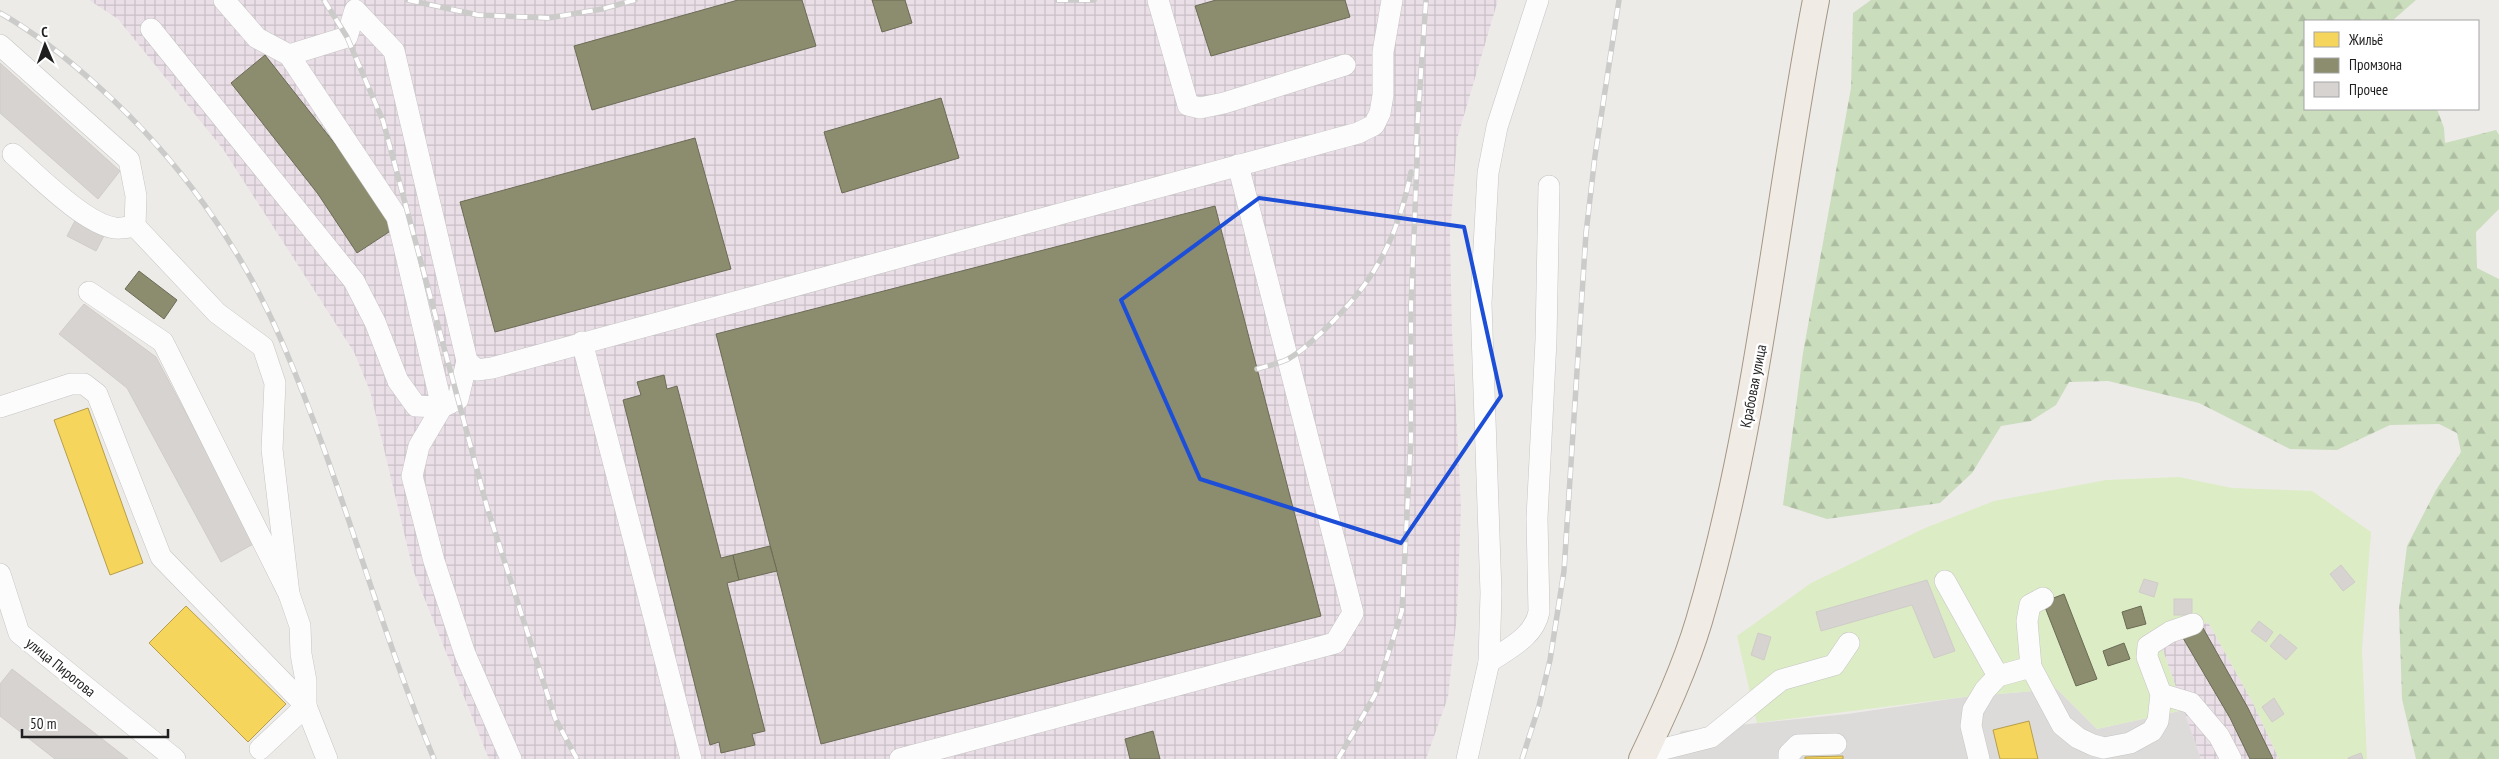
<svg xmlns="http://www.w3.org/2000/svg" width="2499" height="759" font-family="'PT Sans Narrow',sans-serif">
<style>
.residential{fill:#dcdbd9}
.industrial{fill:url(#industrial-grid)}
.grass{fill:#dcecc5}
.forest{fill:url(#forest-firs)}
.homes{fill:#f6d55c;stroke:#b69e4a}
.industry{fill:#8c8c6e;stroke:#6b6b56}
.building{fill:#d6d3d0;stroke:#d0ccc9}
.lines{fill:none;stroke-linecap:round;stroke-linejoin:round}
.minor-casing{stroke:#c6c5c4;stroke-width:22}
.major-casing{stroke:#a49784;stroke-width:28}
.minor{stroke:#fcfcfc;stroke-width:21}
.major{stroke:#f1ebe5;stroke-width:26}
.rail-casing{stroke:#cbcbca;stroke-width:5.5}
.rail{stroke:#fff;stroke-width:4;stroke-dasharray:11;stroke-linecap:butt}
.marked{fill:none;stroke:#1d4ed8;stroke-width:4;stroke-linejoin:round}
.labels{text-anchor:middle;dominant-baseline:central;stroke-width:5;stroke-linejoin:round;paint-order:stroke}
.street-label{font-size:15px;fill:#1f1f1f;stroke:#fff}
</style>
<defs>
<pattern id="industrial-grid" width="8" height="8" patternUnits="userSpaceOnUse" patternTransform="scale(1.25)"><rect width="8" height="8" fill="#ebdfe7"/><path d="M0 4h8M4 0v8" fill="none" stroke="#c9bfc6"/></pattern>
<pattern id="forest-firs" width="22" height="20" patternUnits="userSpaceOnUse" patternTransform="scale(1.25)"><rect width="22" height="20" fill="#caddbc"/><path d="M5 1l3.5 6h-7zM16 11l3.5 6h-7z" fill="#adbda1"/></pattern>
</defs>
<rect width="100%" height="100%" fill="#edebe8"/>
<polygon class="residential" points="2057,689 2097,729 2184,710 2201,759 1666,759 1681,731 1847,714 1964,697"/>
<g class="industrial">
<polygon points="89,0 1498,0 1457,139 1450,235 1452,331 1461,508 1457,615 1448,697 1426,759 489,759 413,570 370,391 354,352 223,149 118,19"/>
<polygon points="2208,622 2253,703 2279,759 2201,759 2161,645"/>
</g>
<polygon class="grass" points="2179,477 2232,488 2312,491 2371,532 2362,649 2367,759 2279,759 2253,703 2208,622 2161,645 2184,710 2097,729 2057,689 1964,697 1757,723 1737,636 1811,583 1925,528 1994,501 2106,480"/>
<polygon class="forest" points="1871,0 2416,0 2392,21 2305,21 2305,109 2437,109 2444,128 2445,143 2496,130 2499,135 2499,209 2476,232 2477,268 2499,279 2499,759 2416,759 2402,699 2399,609 2407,546 2436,490 2461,452 2457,433 2439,424 2390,425 2337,450 2290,449 2199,403 2108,381 2069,382 2056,405 2031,421 2001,426 1972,473 1940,503 1827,519 1783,505 1803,353 1851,88 1853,13"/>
<g class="homes">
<polygon points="88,408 143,563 110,575 54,420"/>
<polygon points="186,606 286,704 248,742 149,643"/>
<polygon points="2029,721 2038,759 2000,759 1993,730"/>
<polygon points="1843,756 1843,759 1805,759 1805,757"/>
</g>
<g class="industry">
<polygon points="738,0 802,0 816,46 592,110 574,46"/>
<polygon points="872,0 905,0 912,23 882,32"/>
<polygon points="1216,0 1345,0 1350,17 1211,56 1195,6"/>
<polygon points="265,55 354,168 395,228 357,253 318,194 231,83"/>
<polygon points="941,98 959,158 842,193 824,132"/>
<polygon points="695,138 731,269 495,332 460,202"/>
<polygon points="1215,206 1321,616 821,744 716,334"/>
<polygon points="139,271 177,300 164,319 125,289"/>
<polygon points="664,375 667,389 677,386 721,558 733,555 739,580 727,583 765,731 752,734 755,745 721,753 719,742 710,745 623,400 641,395 637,382"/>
<polygon points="770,546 777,571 739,580 733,555"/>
<polygon points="2064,594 2097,679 2076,686 2043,602"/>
<polygon points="2141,606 2146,624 2127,629 2122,612"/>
<polygon points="2203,628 2248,708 2273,759 2250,759 2230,718 2183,638"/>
<polygon points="2124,643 2130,659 2108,666 2103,651"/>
<polygon points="1153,731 1160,759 1130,759 1125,739"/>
</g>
<g class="building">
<polygon points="0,63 120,171 98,199 0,113"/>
<polygon points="78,215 107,230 96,251 67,236"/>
<polygon points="84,304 156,357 255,543 221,562 127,388 59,334"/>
<polygon points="2341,565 2355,582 2343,591 2330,574"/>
<polygon points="2144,579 2158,583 2154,597 2139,592"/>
<polygon points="1927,580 1955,651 1934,658 1912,605 1821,631 1816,612"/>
<rect x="2174" y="599" width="18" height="16"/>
<polygon points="2259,621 2273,632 2266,642 2251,631"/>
<polygon points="1758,633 1771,637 1764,660 1751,655"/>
<polygon points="2280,634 2297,648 2286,660 2270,646"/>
<polygon points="12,669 128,759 55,759 0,716 0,684"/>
<polygon points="2274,698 2284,714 2272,722 2262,707"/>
<polygon points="2361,753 2363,759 2348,759 2348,758"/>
</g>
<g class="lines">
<g class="minor-casing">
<g id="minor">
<polyline points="1158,0 1188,105 1200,108 1224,103 1345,65"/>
<polyline points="151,29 354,281 375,322 398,381 416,406 442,407 397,217 289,55 257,38 224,0"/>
<polyline points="0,45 129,160 136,196 135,226 217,313 263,347 275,383 272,449 289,594"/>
<polyline points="289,55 347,37 355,10 394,51 467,361 477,370 492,368 1358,133 1374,125 1380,113 1383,95 1383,52 1392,0"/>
<path d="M 13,154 C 37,175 85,224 115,228 C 121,229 129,227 135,226"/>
<polyline points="89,292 163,342 289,594 300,626 301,654 306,681 306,706 260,749"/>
<polyline points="582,342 691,759"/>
<polyline points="467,361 458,399 442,407 419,446 412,476 434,561 465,654 511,759"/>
<polyline points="0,407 71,384 84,384 97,394 161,557 306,706 327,759"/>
<polyline points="0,574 19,633 175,759"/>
<polyline points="1945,581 1998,676"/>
<polyline points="2043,598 2030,605 2027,621 2031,667 2062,725 2078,738 2093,745 2104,748 2130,743 2152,731 2158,721 2161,694 2147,657 2148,646 2170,632 2193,624"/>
<path d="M 1489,662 C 1509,648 1534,637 1539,612 L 1537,518 L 1546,340 L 1549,186"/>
<polyline points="2161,694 2191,703 2219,736 2231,759"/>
<polyline points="1644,754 1711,737 1781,680 1834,665 1849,643"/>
<polyline points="900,759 1335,643 1353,613 1238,165"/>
<polyline points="1467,759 1489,662 1491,593 1481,303 1488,173 1497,127 1538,0"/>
<polyline points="1789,759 1789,754 1798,745 1836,744"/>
<polyline points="1979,759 1971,726 1973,710 1985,690 1998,676 2031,667"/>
</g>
</g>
<g class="major-casing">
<path id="major" d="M 1642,759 C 1663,715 1685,668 1699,621 C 1759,418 1776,207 1816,0"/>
</g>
<use href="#minor" class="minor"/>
<use href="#major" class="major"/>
<g class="rail-casing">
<g id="rail">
<polyline points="324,0 347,37 383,121 487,507 555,718 577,759"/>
<polyline points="408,0 478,15 548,18 602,9 635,0"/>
<polyline points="1057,0 1094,0"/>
<path d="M 0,13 C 36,33 69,60 100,88 C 177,157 241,246 282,342 C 341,478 377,622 434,759"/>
<polyline points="1416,145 1426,0"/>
<path d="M 1257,369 C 1267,366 1277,364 1286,360 C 1299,354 1312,341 1322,332 C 1373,284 1397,241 1411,172"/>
<polyline points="1338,759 1375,695 1402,611 1411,437 1411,306 1418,138"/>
<polyline points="1522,759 1539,706 1550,660 1564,571 1586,233 1595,156 1619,0"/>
</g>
</g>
<use href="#rail" class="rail"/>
</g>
<path class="marked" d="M 1259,198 L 1464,227 L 1501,396 L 1401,543 L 1200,479 L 1121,300 Z"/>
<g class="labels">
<g class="street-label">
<text transform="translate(1753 386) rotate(-79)">Крабовая улица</text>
<text transform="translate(61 667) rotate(39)">улица Пирогова</text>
</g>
</g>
<rect x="2304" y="20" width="175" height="90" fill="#ffffff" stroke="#a5a5a5"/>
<rect x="2314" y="32" width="25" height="15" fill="#f6d55c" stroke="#a5a5a5"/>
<text x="2349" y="45" font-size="15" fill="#1f1f1f">Жильё</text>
<rect x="2314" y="58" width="25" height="15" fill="#8c8c6e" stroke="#a5a5a5"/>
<text x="2349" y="70" font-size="15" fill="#1f1f1f">Промзона</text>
<rect x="2314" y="82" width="25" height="15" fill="#d6d3d0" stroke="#a5a5a5"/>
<text x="2349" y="95" font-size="15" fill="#1f1f1f">Прочее</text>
<g transform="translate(45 45) rotate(358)" stroke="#ffffff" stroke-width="4" paint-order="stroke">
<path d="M0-4L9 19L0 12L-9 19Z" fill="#1f1f1f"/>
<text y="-8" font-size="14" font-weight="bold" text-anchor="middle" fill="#1f1f1f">С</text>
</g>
<path d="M22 729v8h146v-8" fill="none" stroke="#1f1f1f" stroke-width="2.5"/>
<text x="30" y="729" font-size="15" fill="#1f1f1f" stroke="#ffffff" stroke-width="4" paint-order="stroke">50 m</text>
</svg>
